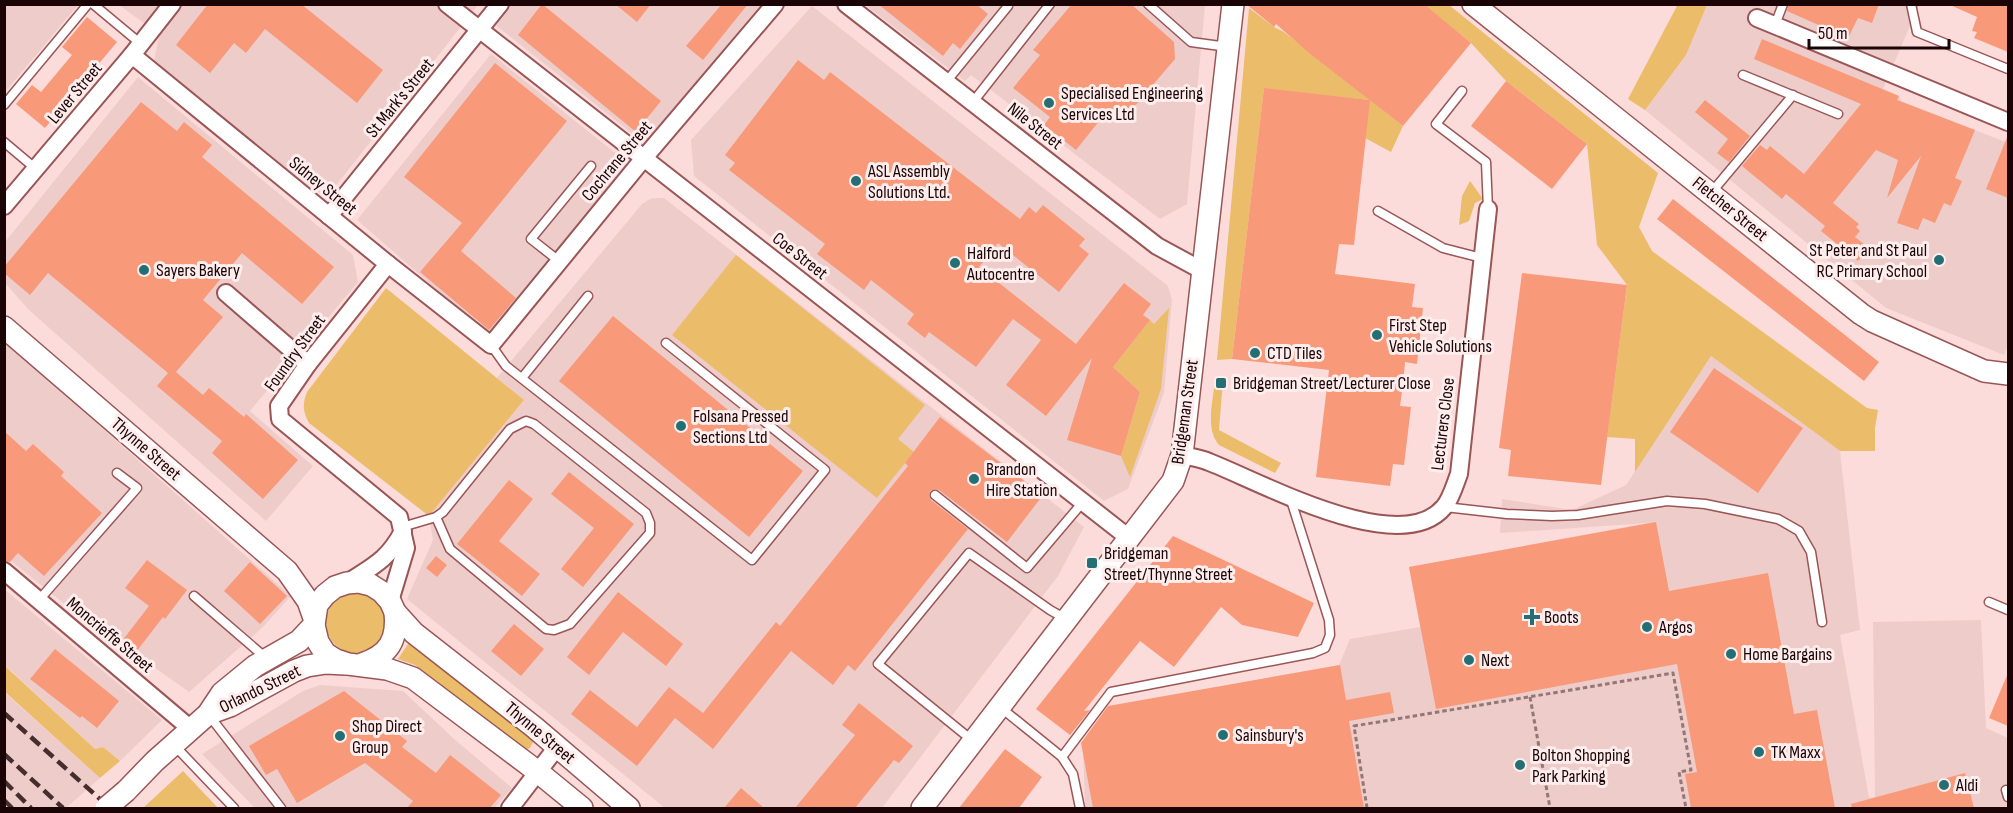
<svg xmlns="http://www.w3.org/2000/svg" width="2013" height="813" font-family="'Sofia Sans Condensed',sans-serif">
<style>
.built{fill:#eeccca}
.green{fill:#ebbd6b}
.building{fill:#f89a79}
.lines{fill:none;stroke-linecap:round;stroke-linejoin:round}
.service-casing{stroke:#9a5656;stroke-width:11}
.minor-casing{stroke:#9a5656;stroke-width:20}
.tertiary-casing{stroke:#9a5656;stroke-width:24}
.path{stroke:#937777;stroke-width:3;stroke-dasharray:4.5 3;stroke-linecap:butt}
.service{stroke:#fff;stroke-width:8}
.minor{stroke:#fff;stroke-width:16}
.tertiary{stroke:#fff;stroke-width:21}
.rail{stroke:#462e2e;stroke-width:4.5;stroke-dasharray:12 6;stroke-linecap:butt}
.tertiary-bridge-casing{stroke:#9a5656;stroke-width:24;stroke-linecap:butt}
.tertiary-bridge{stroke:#fff;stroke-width:21}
.poi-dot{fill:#246f73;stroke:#feeded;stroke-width:2}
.labels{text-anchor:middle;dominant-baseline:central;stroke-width:6;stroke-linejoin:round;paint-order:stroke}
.street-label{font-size:18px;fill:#1b0405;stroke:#feeded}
.poi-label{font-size:18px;fill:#1b0405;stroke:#feeded;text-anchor:start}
</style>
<rect width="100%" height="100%" fill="#fcdcda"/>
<g class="built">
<polygon points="5,4 78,5 5,92 4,5"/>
<polygon points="119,5 478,5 327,197 300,181 154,62 159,34"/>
<polygon points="508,5 764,5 644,143 493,23"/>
<polygon points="865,5 1205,5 1187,204 1160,219 971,75 965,81"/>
<polygon points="1707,5 1919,5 1883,89 1899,96 1901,101 2008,143 2008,345 2004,355 1886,308 1645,110 1686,55"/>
<polygon points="812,6 1168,286 1172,300 1164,393 1128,489 1104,501 694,176 691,140"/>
<polygon points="491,54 628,163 490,336 357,220"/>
<polygon points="138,77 353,255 358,282 250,411 313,466 266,521 29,310 5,283 5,242"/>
<polygon points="657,198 664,198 1084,527 1058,576 882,808 665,808 407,599 433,540 429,516 524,400 497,378 642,204 650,199"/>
<polygon points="5,342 291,596 262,628 189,692 62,602 5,556"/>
<polygon points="1711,356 1840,451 1860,630 1840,635 1869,798 1875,797 1873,622 1981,620 1986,728 2008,738 2008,808 1085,808 1083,750 1119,705 1339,665 1350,639 1420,627 1409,567 1648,523 1500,533 1502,499 1572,510 1626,485"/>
<polygon points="4,589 162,720 120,761 103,747 95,749 5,665"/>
<polygon points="320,685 403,691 453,738 512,788 495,808 255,808 202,754 303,691"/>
<polygon points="4,692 100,778 66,808 5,808"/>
</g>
<g class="green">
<polygon points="1678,4 1707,5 1686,55 1645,110 1628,99"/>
<polygon points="1424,5 1449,5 1658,173 1639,227 1652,251 1867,408 1878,410 1875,428 1875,451 1840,451 1711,356 1635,472 1635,439 1607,437 1627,285 1597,245 1587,144 1506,81 1471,43"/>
<polygon points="1249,8 1274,27 1284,32 1403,126 1391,152 1365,138 1369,100 1264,89 1232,359 1217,360"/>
<polygon points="1470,181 1483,199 1475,203 1469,221 1459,225 1462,196"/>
<polygon points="736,255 925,405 898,439 914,452 877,498 672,335"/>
<path d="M 386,288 L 524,400 L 429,516 L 309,423 C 303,412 302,404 307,392 Z"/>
<polygon points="1169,308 1161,389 1130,477 1121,456 1140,392 1113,367 1150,320 1154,324"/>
<path d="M 1215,381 L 1223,381 L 1219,430 L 1281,463 L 1275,473 L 1219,445 C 1205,429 1213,401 1215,381 Z"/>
<circle cx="356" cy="623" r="30"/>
<polygon points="410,641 532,736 533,742 530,748 523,751 415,665 398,659"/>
<polygon points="4,665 95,749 103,747 120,761 100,778 5,692"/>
<polygon points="183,771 218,808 143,808"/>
</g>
<g class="building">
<polygon points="208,4 301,4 383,70 357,103 265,29 246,53 234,43 210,73 176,45"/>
<polygon points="542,4 661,101 636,132 518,35"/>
<polygon points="615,4 651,4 637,22"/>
<polygon points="722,4 748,4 703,60 686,46"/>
<polygon points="878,4 976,4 988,14 960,49 953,43 943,56"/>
<polygon points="1072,4 1131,4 1174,42 1175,59 1122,121 1108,110 1076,150 1044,125 1050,117 1013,88 1040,55 1033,50"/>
<polygon points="1246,4 1424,4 1471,43 1403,126 1309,53 1276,24 1274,27"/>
<polygon points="1789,4 1879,4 1872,23 1858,18 1848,38 1787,11"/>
<polygon points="1948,4 2008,4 2008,52 1974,38 1977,32 1972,31 1977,17"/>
<polygon points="87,17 117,42 45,128 16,104 32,85 41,92 72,55 62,47"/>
<polygon points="1762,39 1899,96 1897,100 1975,130 1955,178 1962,181 1951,206 1944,203 1935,223 1923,218 1918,230 1897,223 1921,156 1887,198 1898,160 1876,150 1833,203 1859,224 1856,227 1860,231 1855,237 1869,248 1858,261 1821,231 1825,226 1786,194 1782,199 1742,166 1760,145 1767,150 1770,146 1804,174 1861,104 1754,59"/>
<polygon points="798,60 824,80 830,72 1020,219 1029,207 1036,213 1043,205 1085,239 1079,246 1089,254 1059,292 998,243 979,267 1076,344 1124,283 1151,304 1143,315 1150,320 1113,367 1140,392 1121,456 1067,440 1092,358 1046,416 1006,385 1041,340 1013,319 976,367 929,332 925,338 907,324 914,314 871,280 864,290 817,254 825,244 729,170 735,163 725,155"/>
<polygon points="495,63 567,121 461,251 516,298 489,330 420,272 462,223 404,177"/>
<polygon points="1506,81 1587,144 1552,189 1471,126"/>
<polygon points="1264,88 1370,100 1354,245 1339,244 1335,274 1415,284 1412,307 1423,308 1417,364 1405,362 1403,384 1400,406 1411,407 1404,465 1393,464 1390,486 1316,477 1329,370 1232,359"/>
<polygon points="1705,100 1750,136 1729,162 1717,153 1728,139 1695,112"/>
<polygon points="141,102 177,131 184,122 212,145 202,157 334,267 302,304 242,253 203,300 223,317 176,372 203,395 209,388 244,417 246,414 298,460 263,499 212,453 222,441 157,386 168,373 48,273 30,295 4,273 4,267"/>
<polygon points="2008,135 2008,198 1986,189"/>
<polygon points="1673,199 1879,362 1864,381 1657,219"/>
<polygon points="1522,273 1627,285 1601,485 1508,476 1511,450 1499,448"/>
<polygon points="613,316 803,471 749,537 559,381"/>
<polygon points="1714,368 1803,428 1758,493 1670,432"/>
<polygon points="940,417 1043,495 1007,542 939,490 935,489 930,491 929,495 931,500 968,529 855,671 848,665 833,685 791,651 713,749 675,718 637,766 571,714 590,690 637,727 669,687 703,713 776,622 780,626 908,466 905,463"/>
<polygon points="4,431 26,451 33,444 64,472 61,476 102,513 44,576 18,553 10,562 4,561"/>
<polygon points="569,472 634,524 583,587 561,569 594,528 551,494"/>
<polygon points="509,480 533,499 499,541 540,574 522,596 457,544"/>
<polygon points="1656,522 1669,591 1768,573 1794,714 1817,710 1835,808 1691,808 1685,774 1697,772 1677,664 1436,709 1409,567"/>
<polygon points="1173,536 1314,603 1298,637 1242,625 1221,607 1174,667 1140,641 1084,711 1090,710 1070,735 1036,709"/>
<polygon points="436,556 447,565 437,577 426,568"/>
<polygon points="147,560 187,590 165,619 163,617 136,652 122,641 149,606 125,588"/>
<polygon points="250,562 287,596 260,624 224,591"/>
<polygon points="618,592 683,644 666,666 623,632 589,675 567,657"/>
<polygon points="514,624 544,649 521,676 491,651"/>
<polygon points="55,649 119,701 97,728 82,716 80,718 30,679"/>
<polygon points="1340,665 1346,700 1390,692 1394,713 1349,721 1364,808 1093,808 1081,743 1108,706"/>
<polygon points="2008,673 2008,726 1989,718"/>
<polygon points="344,691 407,741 402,747 436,773 450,755 501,795 490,808 407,808 413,801 365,763 297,803 277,769 266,775 249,746"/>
<polygon points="859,703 913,746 899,763 894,760 855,808 795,808 855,735 842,725"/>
<polygon points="1005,749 1042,777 1019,808 959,808"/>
<polygon points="1965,773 1974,808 1852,808 1851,804"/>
<polygon points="741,788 764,808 724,808"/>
</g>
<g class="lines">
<g class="service-casing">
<g id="service">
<polyline points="93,4 141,44"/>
<polyline points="1148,4 1191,42 1228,47"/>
<polyline points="1911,4 1917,32 2008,69"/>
<polyline points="1775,25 1783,4"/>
<polyline points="1743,75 1838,114"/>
<polyline points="946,82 1008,6"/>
<polyline points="1462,91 1436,124 1486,162 1488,209"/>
<polyline points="973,102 1050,4"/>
<polyline points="4,105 88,4"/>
<polyline points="4,142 36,169"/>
<polyline points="1711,193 1793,95"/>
<polyline points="1378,211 1443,248 1482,258"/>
<polyline points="559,261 531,239 591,166"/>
<polyline points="491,345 506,366 752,560 825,470 666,343"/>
<polyline points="522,378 588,296"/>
<polyline points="935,495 1027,568 1083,502"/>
<polyline points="1445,507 1507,514 1552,516 1578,515 1667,501 1705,504 1778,519 1799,531 1811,552 1822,622"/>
<polyline points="402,527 436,517 443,512 510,429 526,421 534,424 646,513 650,523 650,533 570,624 554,630 546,629 450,549 436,517"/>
<polyline points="194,596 266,658"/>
<polyline points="39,600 137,488 117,473"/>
<polyline points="1989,602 2008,610"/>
<polyline points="1000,707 1062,757 1073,774 1080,808"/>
<polyline points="208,714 281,808"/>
<polyline points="973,741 878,664 969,553 1050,610 1066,619"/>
<polyline points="174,745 234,808"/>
<polyline points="1062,757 1111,692 1313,653 1325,648 1330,635 1329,620 1290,497"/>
<polyline points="2006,790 2008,797"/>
</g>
</g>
<g class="minor-casing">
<g id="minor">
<polyline points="447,4 1129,538"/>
<polyline points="846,4 1157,246 1203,271"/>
<polyline points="1757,18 2008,122"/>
<polyline points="132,55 388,264 491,345 644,158 775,4"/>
<polyline points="4,206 132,55 172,4"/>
<polyline points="329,216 500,4"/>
<polyline points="388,264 308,364 279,406 280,419 399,517 406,548 390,601"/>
<polyline points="226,293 308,364"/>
<path d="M 1182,455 C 1191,457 1200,458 1209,462 C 1259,481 1400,560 1444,507 C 1451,499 1455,484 1459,474 L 1488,209"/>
<polyline points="4,571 191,729"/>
<path d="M 347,583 C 373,566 388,560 403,531"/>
<polyline points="510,808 557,747"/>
</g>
</g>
<g class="tertiary-casing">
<g id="tertiary">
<polyline points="1473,4 1861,314 1872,321 1984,371 2008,374"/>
<polyline points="4,327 287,571 308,601 314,618"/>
<path d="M 362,664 C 389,655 398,640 395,612"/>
<polyline points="208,714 230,706 294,671 307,666 326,663 345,664"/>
<polyline points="126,791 155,761 208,714 222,693 255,666 299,641 314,625"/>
<polyline points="582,808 538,772 413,678 387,669 348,664 336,660 325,653 318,642 314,625 317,605 325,595 335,587 347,583 359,582 371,585 382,592 390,601 395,612 414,633 534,727 629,808"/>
<polyline points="922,808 1173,481 1182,455 1233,4"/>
</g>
</g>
<g class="path">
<polyline points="1530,697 1550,808"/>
<polyline points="1367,808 1354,726 1673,673 1691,770 1679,772 1686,808"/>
</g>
<use href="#service" class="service"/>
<use href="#minor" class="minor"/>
<use href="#tertiary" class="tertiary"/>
<g class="rail">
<polyline points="4,713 110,808"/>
<polyline points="4,754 63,808"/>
<polyline points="4,781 31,808"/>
<polyline points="4,800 12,808"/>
</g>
<g class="tertiary-bridge-casing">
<polyline id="tertiary-bridge" points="106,808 126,791"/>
</g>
<use href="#tertiary-bridge" class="tertiary-bridge"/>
</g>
<g class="poi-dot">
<circle cx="1049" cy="103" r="6"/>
<circle cx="856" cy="181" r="6"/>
<circle cx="1939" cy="260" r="6"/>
<circle cx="955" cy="263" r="6"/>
<circle cx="144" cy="270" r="6"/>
<circle cx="1377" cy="335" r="6"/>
<circle cx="1255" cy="353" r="6"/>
<rect x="1215" y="377" width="12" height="12" rx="3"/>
<circle cx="681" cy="426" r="6"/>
<circle cx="974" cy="479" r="6"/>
<rect x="1086" y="557" width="12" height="12" rx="3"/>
<path d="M1529 608h6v6h6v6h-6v6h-6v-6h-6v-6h6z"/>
<circle cx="1647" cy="627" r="6"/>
<circle cx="1731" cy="654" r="6"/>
<circle cx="1469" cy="660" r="6"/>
<circle cx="1223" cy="735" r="6"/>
<circle cx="340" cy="736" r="6"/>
<circle cx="1759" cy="752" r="6"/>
<circle cx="1520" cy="765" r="6"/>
<circle cx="1944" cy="785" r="6"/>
</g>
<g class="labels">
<g class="street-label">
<text transform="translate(75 93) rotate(-50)">Lever Street</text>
<text transform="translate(400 98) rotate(-51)">St Mark's Street</text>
<text transform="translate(1035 126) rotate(38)">Nile Street</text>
<text transform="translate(617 161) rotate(-50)">Cochrane Street</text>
<text transform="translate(323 186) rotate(39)">Sidney Street</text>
<text transform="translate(1730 209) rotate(39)">Fletcher Street</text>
<text transform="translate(800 256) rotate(38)">Coe Street</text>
<text transform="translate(295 353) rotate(-54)">Foundry Street</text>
<text transform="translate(1185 412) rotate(-82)">Bridgeman Street</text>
<text transform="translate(1443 424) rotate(-83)">Lecturers Close</text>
<text transform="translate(146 449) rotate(41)">Thynne Street</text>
<text transform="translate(110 635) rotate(40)">Moncrieffe Street</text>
<text transform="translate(260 689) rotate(-26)">Orlando Street</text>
<text transform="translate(540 733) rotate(40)">Thynne Street</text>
</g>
<g class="poi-label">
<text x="1061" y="93">Specialised Engineering<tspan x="1061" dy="21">Services Ltd</tspan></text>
<text x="868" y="171">ASL Assembly<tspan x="868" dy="21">Solutions Ltd.</tspan></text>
<text x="1927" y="250" text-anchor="end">St Peter and St Paul<tspan x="1927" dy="21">RC Primary School</tspan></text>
<text x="967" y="253">Halford<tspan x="967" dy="21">Autocentre</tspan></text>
<text x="156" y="270">Sayers Bakery</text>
<text x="1389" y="325">First Step<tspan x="1389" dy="21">Vehicle Solutions</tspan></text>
<text x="1267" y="353">CTD Tiles</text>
<text x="1233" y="383">Bridgeman Street/Lecturer Close</text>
<text x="693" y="416">Folsana Pressed<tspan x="693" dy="21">Sections Ltd</tspan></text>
<text x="986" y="469">Brandon<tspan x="986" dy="21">Hire Station</tspan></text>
<text x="1104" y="553">Bridgeman<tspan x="1104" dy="21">Street/Thynne Street</tspan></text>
<text x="1544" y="617">Boots</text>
<text x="1659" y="627">Argos</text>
<text x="1743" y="654">Home Bargains</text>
<text x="1481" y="660">Next</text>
<text x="352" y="726">Shop Direct<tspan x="352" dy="21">Group</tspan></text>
<text x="1235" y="735">Sainsbury's</text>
<text x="1771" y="752">TK Maxx</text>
<text x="1532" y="755">Bolton Shopping<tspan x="1532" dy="21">Park Parking</tspan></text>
<text x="1956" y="785">Aldi</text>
</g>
</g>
<rect width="2013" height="813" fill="none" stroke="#1b0405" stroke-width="12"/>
<path d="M1809 39v9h140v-9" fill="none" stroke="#1b0405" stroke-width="3"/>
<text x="1818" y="39" font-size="18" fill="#1b0405" stroke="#feeded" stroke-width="4.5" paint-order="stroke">50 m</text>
</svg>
